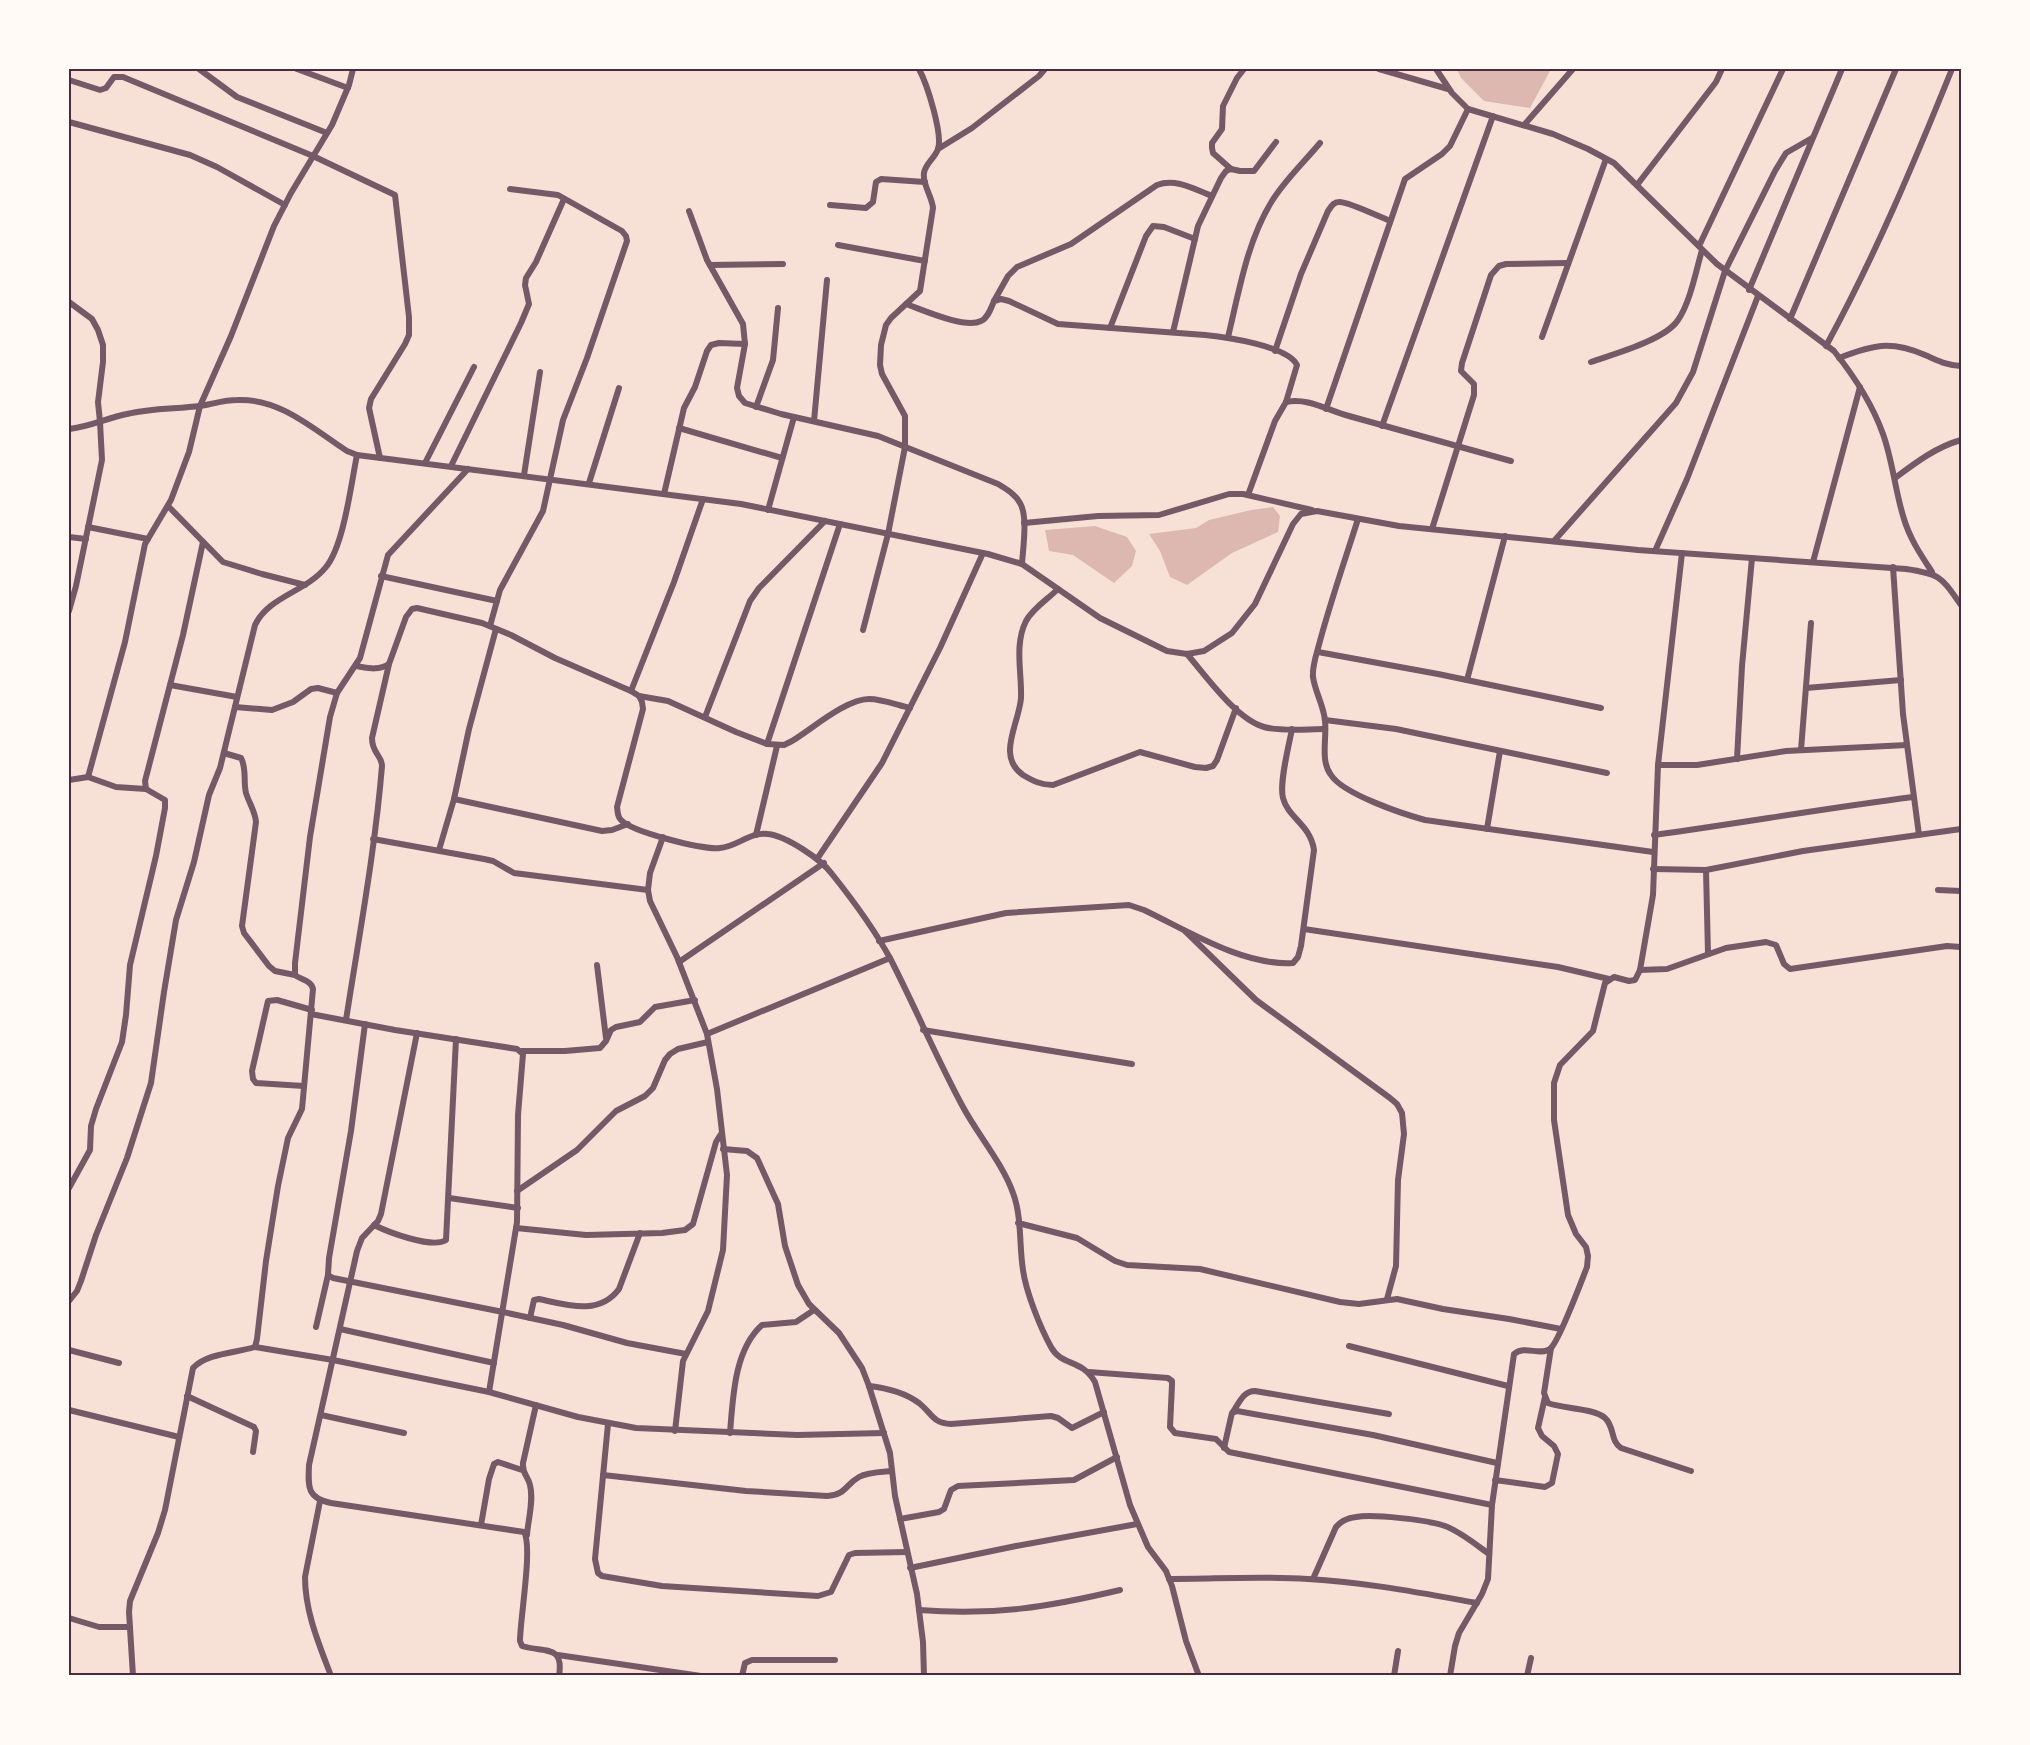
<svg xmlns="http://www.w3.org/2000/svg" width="2030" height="1745" font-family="Overpass,sans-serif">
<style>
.water{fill:#dcb8b0}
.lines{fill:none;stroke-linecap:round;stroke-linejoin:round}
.minor{stroke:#755966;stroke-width:6}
.neatline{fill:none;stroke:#4a2c40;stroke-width:2}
</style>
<rect width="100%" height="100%" fill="#f7e1d7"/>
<g class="water">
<polygon points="1457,69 1551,69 1530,108 1484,101 1461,78"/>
<polygon points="1273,507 1280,516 1278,532 1232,553 1187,585 1170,577 1160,551 1149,534 1196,528 1209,520 1251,510"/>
<polygon points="1095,526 1127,537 1136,551 1132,566 1114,583 1073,555 1049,551 1045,530"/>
</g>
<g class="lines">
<g class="minor">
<polyline points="199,69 237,97 327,133"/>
<polyline points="297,69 348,88"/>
<polyline points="1379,69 1448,89"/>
<path d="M 1436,69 L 1452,93 L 1468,109 L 1553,134 L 1588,149 L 1614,163 L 1717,264 L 1834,351 C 1854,376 1872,403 1883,434 C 1893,462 1895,491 1904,519 C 1910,539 1921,555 1932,572"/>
<polyline points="69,80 100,90 106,88 114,77 123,77 313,156 395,195 409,317 409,335 405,344 371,399 369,408 380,458"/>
<polyline points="69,122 190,155 217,167 285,205"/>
<polyline points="1525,124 1573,69"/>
<polyline points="938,149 972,128 1039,76 1045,69"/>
<polyline points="1231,169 1213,153 1212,148 1212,143 1222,129 1223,106 1237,78 1244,69"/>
<polyline points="1637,185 1716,82 1722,69"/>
<polyline points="830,205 866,208 873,202 876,182 881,179 925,182"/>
<path d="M 689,211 L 707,260 L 743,324 L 745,344 L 737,388 L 739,396 L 745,403 L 781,414 L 878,436 L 998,484 C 1006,489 1015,494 1020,503 C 1028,516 1023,548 1022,564"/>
<polyline points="838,245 925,261"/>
<polyline points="1699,246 1783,69"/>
<polyline points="710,265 783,264"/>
<polyline points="1749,290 1842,69"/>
<path d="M 994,301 L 1008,276 L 1017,267 L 1071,244 L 1157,185 C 1176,178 1194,189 1212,196"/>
<polyline points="69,302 92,319 98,330 103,345 103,362 98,402 100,422 102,460 76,586 69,611"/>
<path d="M 906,304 C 923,310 965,329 981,321 C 988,318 991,308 994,301 L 1001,299 L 1009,301 L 1058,324 L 1205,335 C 1226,337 1288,346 1297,365 L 1286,402"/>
<polyline points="1790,319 1896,69"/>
<polyline points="1110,328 1146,236 1153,226 1164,227 1195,239"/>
<polyline points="1173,332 1198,226 1221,178 1226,171 1231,169 1240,171 1254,171 1276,142"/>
<path d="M 1228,337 C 1239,292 1247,241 1272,201 C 1284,181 1305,161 1320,143"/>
<polyline points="1542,337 1606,159"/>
<path d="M 1826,346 C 1875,256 1914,163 1952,69"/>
<path d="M 1275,351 L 1301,274 L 1328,211 C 1331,207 1333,202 1339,202 C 1347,201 1380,217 1390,221"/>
<path d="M 1839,358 C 1873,345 1890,340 1925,355 C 1937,360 1948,366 1961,366"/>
<path d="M 1591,362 C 1614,354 1665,340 1678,320 C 1690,303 1696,271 1702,250"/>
<polyline points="756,407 773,360 778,308"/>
<polyline points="1326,409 1405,179 1442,154 1450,146 1468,109"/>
<polyline points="814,421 827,280"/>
<polyline points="1382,426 1493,116"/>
<polyline points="679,428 782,458"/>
<path d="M 69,429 C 89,427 107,418 127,414 C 151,408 176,409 200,406 C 213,404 224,400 237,400 C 280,398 313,429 347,451 L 357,455 L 741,504 L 988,554 L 1022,564 L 1100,618 L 1167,651 L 1187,654 L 1204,651 L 1232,633 L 1255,604 L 1293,524 L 1301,514 L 1317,511 L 1399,526 L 1638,550 L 1906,569 C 1941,574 1941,577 1961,605"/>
<polyline points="425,463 474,367"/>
<polyline points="451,466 521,323 529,304 525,285 526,278 536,262 564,199"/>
<polyline points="524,475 540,372"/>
<path d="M 1895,478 C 1915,463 1936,447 1961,440"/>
<polyline points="589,483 619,388"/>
<polyline points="664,494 684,408 695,387 707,351 711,345 719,343 745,344"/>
<path d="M 1248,495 L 1275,421 L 1286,402 C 1307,397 1329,411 1349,416 C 1403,431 1457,446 1511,461"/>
<polyline points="168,506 223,562 262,574 305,585"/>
<polyline points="768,510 794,417"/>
<path d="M 1358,519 C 1345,560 1331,600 1320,641 C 1317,653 1312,665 1313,677 C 1315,692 1324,706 1325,721 C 1327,738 1320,761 1331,775 C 1343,794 1403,814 1425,820 L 1653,852"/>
<polyline points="1024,523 1098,516 1159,515 1229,494 1243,494 1312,510"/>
<polyline points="88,527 148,539"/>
<polyline points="1432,529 1474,395 1474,384 1461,371 1462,363 1491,275 1499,266 1506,264 1568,263"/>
<polyline points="69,537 86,539"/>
<polyline points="1554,541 1676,403 1693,372 1725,271 1775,171 1786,153 1812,138"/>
<polyline points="1655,551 1687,479 1758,296"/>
<polyline points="1813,562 1860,387"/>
<polyline points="1893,567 1903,714 1919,835"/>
<polyline points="381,576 497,601"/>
<path d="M 1058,589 C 1048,599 1033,608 1026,621 C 1014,645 1022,673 1021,698 C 1019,724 996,756 1023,775 C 1033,781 1041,785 1053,785 L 1140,752 L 1195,767 L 1206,768 L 1213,766 L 1217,760 L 1236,708"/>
<polyline points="490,626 500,590 543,511 563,420 587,358 627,241 626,236 622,231 558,195 510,189"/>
<path d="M 863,630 L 888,534 L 905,447 L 905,416 L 882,374 L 880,365 L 881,345 L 886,325 L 891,318 L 920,291 L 933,208 C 932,196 922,184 924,173 C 925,164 935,158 938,149 C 943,134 927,84 919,69"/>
<polyline points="1318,652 1438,674 1601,708"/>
<path d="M 1187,654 C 1206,676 1236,719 1264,727 C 1281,732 1307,729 1325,729"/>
<path d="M 356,666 C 368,668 378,671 389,664 L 406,617 L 412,609 L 417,608 L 482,623 L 511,635 L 555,658 L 631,691 L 639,696 L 642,702 L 643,709 L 617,807 C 618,812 617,816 621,820 C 632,832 703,850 720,848 C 736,847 752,831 768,834 C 786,836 821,859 832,874 C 852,899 876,932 891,960 C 916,1009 937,1059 963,1107 C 978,1135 1003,1164 1013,1193 C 1022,1217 1019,1245 1023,1270 C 1026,1292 1040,1327 1051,1347 C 1062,1367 1081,1358 1095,1382 L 1130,1505 L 1148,1547 L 1166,1571 L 1172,1586 L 1186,1641 L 1199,1676"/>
<polyline points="1467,680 1505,536"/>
<polyline points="170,685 237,697"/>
<polyline points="1806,688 1901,680"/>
<polyline points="631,691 674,582 703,499"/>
<path d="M 639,696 L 668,701 L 736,732 L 767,744 L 784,745 L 792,741 C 812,729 846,699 869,699 C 882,699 897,705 910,708"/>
<polyline points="235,707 272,710 293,702 311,689 318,688 337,693"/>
<polyline points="705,717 750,601 759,588 825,521"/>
<polyline points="1325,720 1396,729 1607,773"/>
<polyline points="767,744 840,524"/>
<polyline points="1801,750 1811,623"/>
<path d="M 224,753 L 241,758 C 247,769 243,781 246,793 C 249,803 255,811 256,822 L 242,926 L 244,933 L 269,966 L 275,971 L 295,975"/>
<polyline points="1737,759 1742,666 1752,558"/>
<polyline points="1658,765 1697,765 1786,751 1907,745"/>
<polyline points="88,777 125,642 145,544 171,500 189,452 200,406 231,336 274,226 291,193 332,125 349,85 353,69"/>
<polyline points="69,780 88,777 116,787 146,789"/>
<polyline points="454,799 602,831 612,830 628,824"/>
<polyline points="1487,829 1500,751"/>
<polyline points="756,835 777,746"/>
<path d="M 1654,835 C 1741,823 1827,808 1913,797"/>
<polyline points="663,837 650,873 648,890 650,901 677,957 707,1034 717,1089 727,1175 723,1250 708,1311 683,1361 675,1431"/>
<polyline points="373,839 484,859 493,861 514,873 648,890"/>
<polyline points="439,850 454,799 469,729 496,629"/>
<polyline points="817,859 882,763 940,648 983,553"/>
<polyline points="1653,869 1706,870 1803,851 1961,829"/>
<polyline points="1706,870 1708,954"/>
<polyline points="1938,890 1961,891"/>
<polyline points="1304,929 1558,967 1609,979"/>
<polyline points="1185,931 1256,1000 1390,1098 1397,1104 1402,1113 1404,1134 1398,1180 1396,1266 1387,1299"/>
<path d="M 879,941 L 1006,913 L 1129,905 L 1144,910 C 1188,931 1243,966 1293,963 L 1298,957 L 1301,946 L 1314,850 C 1310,824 1288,818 1283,798 C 1279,783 1289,745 1292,729"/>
<polyline points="679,962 824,863"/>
<polyline points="597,965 606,1038"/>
<polyline points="1640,970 1667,969 1726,948 1766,942 1776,945 1784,964 1790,969 1947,946 1961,947"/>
<polyline points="311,1014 395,1030 517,1049 523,1054 518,1115 517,1222 489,1392"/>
<path d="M 346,1020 C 359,936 375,851 382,766 C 382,755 372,754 372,738 L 389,664"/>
<polyline points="365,1024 351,1131 329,1258 328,1275 333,1278 503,1312 563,1325 627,1343 686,1354"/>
<polyline points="923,1030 1132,1064"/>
<path d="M 417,1033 L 381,1214 L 378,1221 L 362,1238 L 357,1251 L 309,1465 C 308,1487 307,1498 331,1503 L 524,1532 C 533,1546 520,1619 520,1641 L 522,1646 C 545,1653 564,1644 559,1676"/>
<polyline points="707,1034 890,958"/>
<polyline points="521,1051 565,1051 600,1048 606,1041 611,1030 616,1027 640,1022 655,1007 695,1000"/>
<polyline points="304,1086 256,1083 253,1079 252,1071 268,1001 277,1000 312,1010"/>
<polyline points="723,1149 747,1151 757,1158 778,1204 785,1246 798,1285 809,1304 839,1333 862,1368 869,1386 890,1453 895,1496 917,1594 923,1642 924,1676"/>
<polyline points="69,1188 90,1150 91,1126 96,1109 122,1042 126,1015 130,965 156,856 165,808 165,800 146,789 145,781 183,635 203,542"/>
<polyline points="517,1191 577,1150 616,1111 645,1096 653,1088 665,1060 670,1054 678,1049 708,1042"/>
<polyline points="449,1198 518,1208"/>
<polyline points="1018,1223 1077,1238 1115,1261 1127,1265 1200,1269 1340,1302 1359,1304 1397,1299 1443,1309 1509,1319 1561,1329"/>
<path d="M 374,1225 C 388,1232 432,1249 446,1240 L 456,1039"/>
<polyline points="516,1228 586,1235 662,1233 685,1230 693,1224 716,1142 721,1134"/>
<path d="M 69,1301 L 77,1291 L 81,1281 L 96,1235 L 127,1158 L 151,1083 L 164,992 L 176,920 L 194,862 L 209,795 L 220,768 L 255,625 C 269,596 306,592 326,567 C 344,545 351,484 357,455"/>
<path d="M 530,1318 L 534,1300 L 539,1299 C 567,1305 599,1316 619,1289 L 640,1233"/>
<polyline points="316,1327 328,1275"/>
<polyline points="340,1329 494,1363"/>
<polyline points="1349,1346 1508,1386"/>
<polyline points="255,1347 333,1360 489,1392 578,1417 636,1428 797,1435 884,1433"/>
<path d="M 1551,1348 L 1544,1393 L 1548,1403 C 1563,1409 1594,1408 1605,1418 C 1615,1427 1610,1441 1621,1448 L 1691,1471"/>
<polyline points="69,1350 119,1363"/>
<polyline points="1089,1372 1168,1378 1172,1381 1172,1385 1170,1427 1175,1433 1216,1439 1229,1452 1492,1505"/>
<path d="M 869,1386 C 887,1388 904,1392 919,1403 C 933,1414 932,1423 951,1424 L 1051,1416 L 1058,1418 L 1072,1428 L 1104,1412"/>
<polyline points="187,1396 254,1427 256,1431 253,1452"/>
<polyline points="69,1410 179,1437"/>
<path d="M 1233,1412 C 1239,1403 1243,1391 1255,1391 L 1389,1414"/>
<polyline points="321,1415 404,1433"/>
<polyline points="608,1424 595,1559 598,1573 602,1576 662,1586 818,1596 831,1592 849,1555 855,1553 907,1552"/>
<path d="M 730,1433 C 733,1398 734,1350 762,1325 L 796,1322 L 814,1310"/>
<polyline points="1224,1448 1231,1417 1232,1413 1237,1411 1373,1435 1497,1463"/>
<path d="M 603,1475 L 746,1491 L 827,1496 C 846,1495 845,1485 859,1477 C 868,1472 882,1472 892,1471"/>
<polyline points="1495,1480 1545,1487 1552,1483 1558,1454 1554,1446 1542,1436 1538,1428 1545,1397"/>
<path d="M 320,1501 L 305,1577 C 305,1612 319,1644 331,1676"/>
<polyline points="900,1519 939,1512 944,1509 951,1490 958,1486 1074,1480 1117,1457"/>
<polyline points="481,1525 489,1479 494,1464 498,1462 522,1470"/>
<path d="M 527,1535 C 528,1520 534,1500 530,1485 C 528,1476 522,1474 523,1463 L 536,1405"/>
<polyline points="910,1568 1016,1546 1137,1524"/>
<path d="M 1169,1579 C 1215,1579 1262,1576 1308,1579 C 1364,1582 1421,1593 1477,1603"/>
<path d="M 1313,1579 L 1336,1527 C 1341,1521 1348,1518 1356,1517 C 1373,1514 1429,1520 1445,1526 C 1461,1532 1475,1544 1489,1554"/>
<path d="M 919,1610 C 993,1616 1049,1607 1120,1590"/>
<polyline points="69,1618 99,1627 130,1627"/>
<polyline points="558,1655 701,1676"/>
<path d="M 133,1676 L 129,1612 L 130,1601 L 158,1533 L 165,1510 L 193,1368 C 207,1353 236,1353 255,1347 L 257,1339 L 266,1261 L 278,1186 L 288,1138 L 302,1109 L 313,989 C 311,980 301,980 295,975 L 295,963 L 310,837 L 330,717 L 337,693 L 360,658 L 388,555 L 468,469"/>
<polyline points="742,1676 745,1663 752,1660 835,1660"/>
<polyline points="1394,1676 1398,1651"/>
<path d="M 1450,1676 L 1455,1646 L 1459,1633 L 1482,1594 L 1488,1579 L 1492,1505 L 1514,1354 C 1525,1345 1539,1356 1550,1349 C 1559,1342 1581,1282 1587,1267 L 1588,1256 L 1586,1247 L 1576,1234 L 1568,1215 L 1554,1120 L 1554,1083 L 1560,1065 L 1593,1031 L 1605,983 L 1614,977 L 1629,981 L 1635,980 L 1640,970 L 1653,895 L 1658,765 L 1682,553"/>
<polyline points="1527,1676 1531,1658"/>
</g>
</g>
<rect width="2030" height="1745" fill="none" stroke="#fffaf5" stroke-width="141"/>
<rect x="70" y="70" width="1890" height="1604" class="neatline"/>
</svg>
